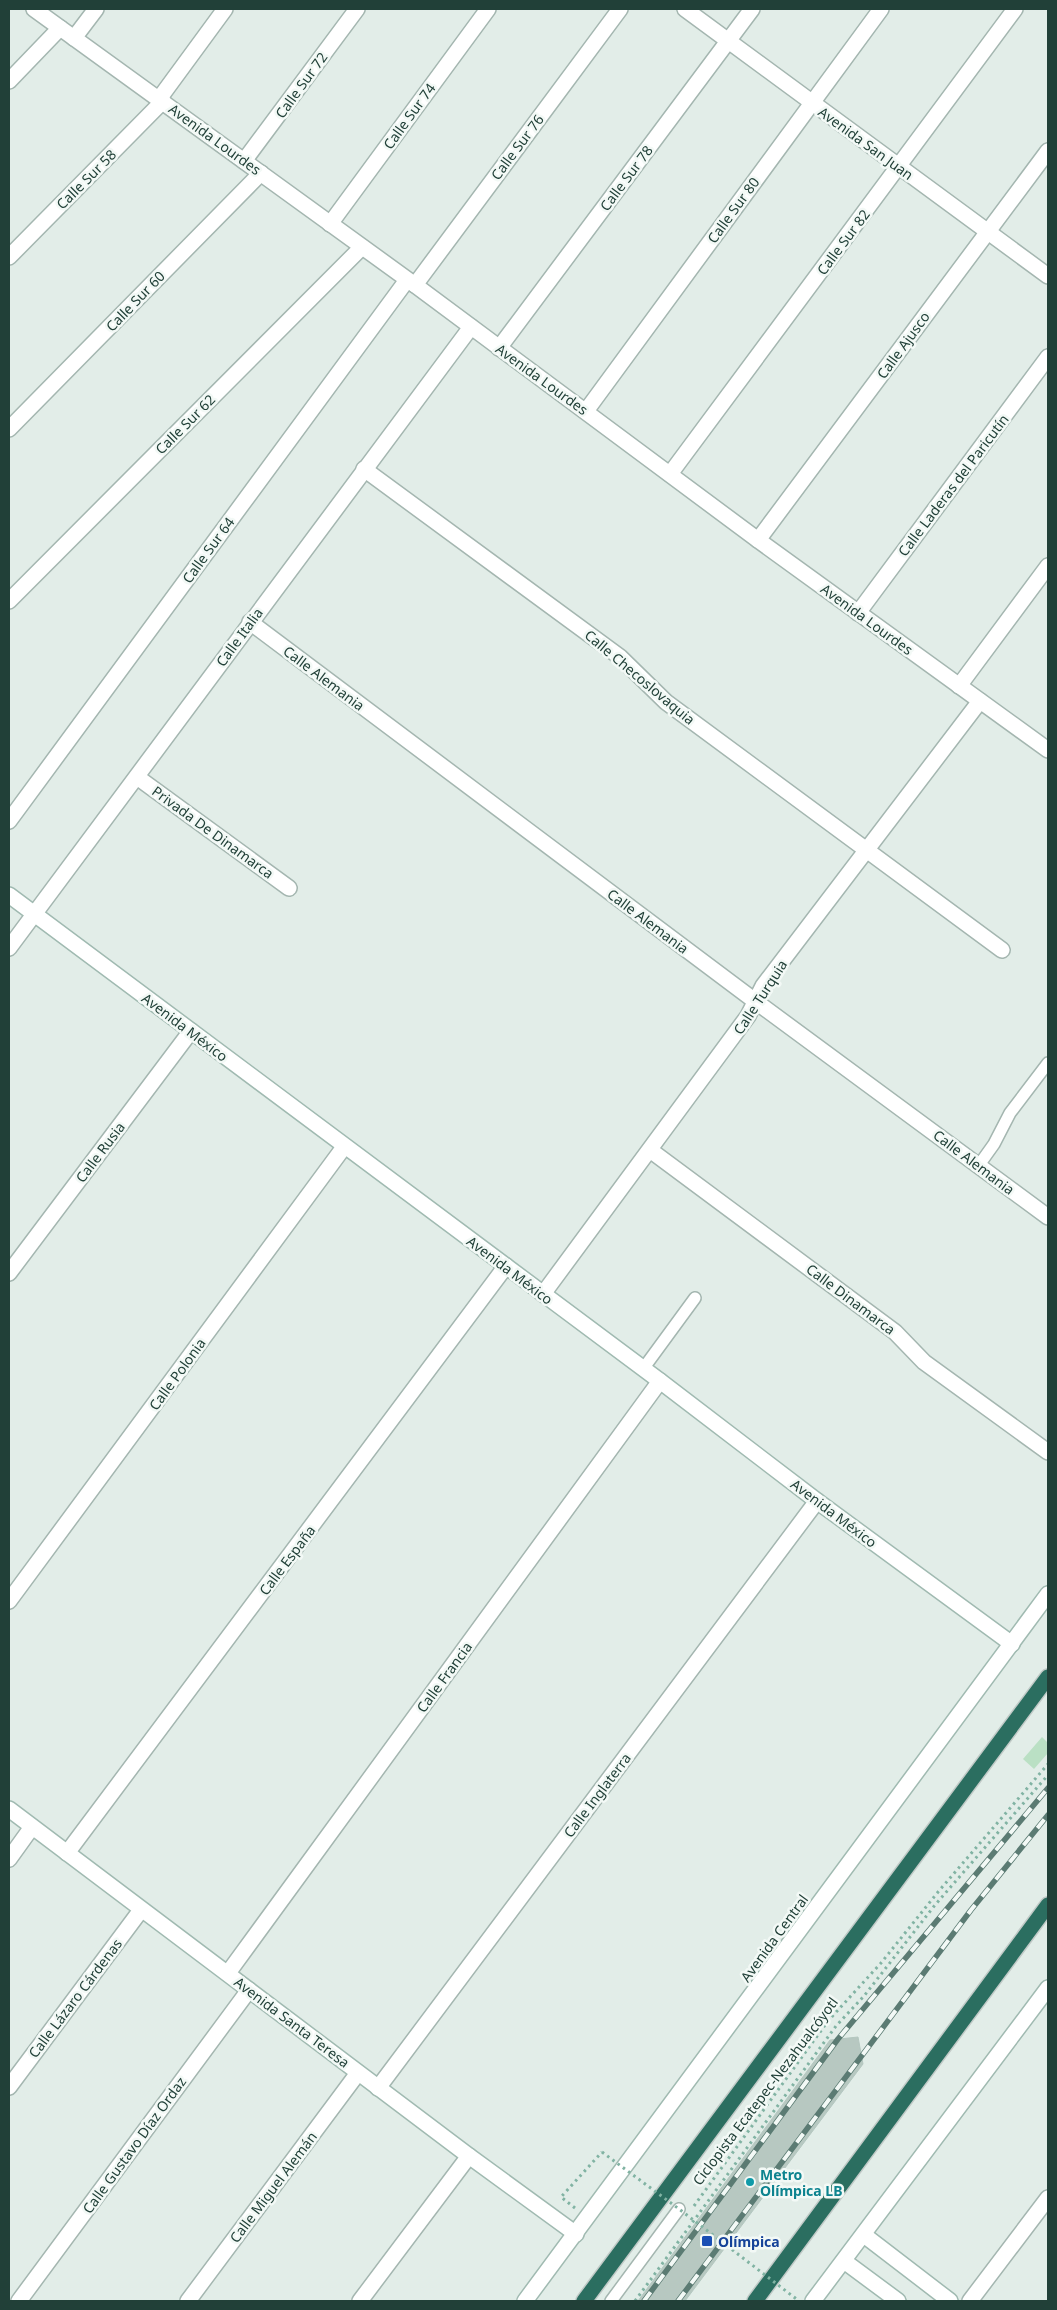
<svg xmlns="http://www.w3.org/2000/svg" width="1057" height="2310" font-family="'Noto Sans',sans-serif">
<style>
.green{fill:#bae0c4}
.building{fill:#b7c8c1;stroke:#b4c7c0}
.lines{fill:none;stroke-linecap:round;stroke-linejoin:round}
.lane-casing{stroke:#a4b6b0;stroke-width:14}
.street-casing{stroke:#a4b6b0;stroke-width:18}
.secondary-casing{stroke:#a0bab1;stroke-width:18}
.highway-casing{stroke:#c1cac7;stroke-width:18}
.path{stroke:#81b3a3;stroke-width:3;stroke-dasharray:2.5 4;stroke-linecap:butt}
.lane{stroke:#fff;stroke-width:11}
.street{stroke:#fff;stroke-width:15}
.secondary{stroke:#fff;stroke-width:15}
.highway{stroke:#2b6e60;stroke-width:15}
.rail-casing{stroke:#5b7b73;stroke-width:5.5}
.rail{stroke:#f3f9f6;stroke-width:4;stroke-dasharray:11;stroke-linecap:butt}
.path-bridge{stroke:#81b3a3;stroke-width:3;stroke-dasharray:2.5 4;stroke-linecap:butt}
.culture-dot{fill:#0f9aa8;stroke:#f3f9f6;stroke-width:2}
.transit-dot{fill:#1a4fb4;stroke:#f3f9f6;stroke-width:2}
.labels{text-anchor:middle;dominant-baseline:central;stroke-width:5;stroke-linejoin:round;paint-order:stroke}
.street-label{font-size:14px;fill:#214038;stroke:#f3f9f6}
.culture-label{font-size:14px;font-weight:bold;fill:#0d838f;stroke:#f3f9f6;text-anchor:start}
.transit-label{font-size:14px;font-weight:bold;fill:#164399;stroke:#f3f9f6;text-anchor:start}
</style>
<rect width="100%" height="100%" fill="#e2ede8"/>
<polygon class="green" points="1042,1737 1048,1743 1048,1753 1034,1769 1023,1759"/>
<polygon class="building" points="858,2037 863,2064 685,2301 638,2301 830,2040"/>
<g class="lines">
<g class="lane-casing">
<g id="lane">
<polyline points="979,1165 994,1144 1010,1113 1048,1063"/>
<polyline points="643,1369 695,1298"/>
<polyline points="611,2301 679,2209"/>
</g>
</g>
<g class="street-casing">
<g id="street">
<polyline points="34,9 415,285 758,540 1048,750"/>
<polyline points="685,9 1048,276"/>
<polyline points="74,38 96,9"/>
<polyline points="9,81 60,28"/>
<polyline points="159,99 225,9"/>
<polyline points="244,161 357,9"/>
<polyline points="330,224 488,9"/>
<polyline points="9,257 163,101"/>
<polyline points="415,285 620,9"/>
<polyline points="499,348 752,9"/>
<polyline points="586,411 881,9"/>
<polyline points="9,429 261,173"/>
<polyline points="364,469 620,657 666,702 1002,950"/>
<polyline points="670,474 1015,9"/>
<polyline points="758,540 1048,151"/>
<polyline points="9,601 362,247"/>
<polyline points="858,613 1048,357"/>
<polyline points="250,622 755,1001 1048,1217"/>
<polyline points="959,686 1048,566"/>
<polyline points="137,777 289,888"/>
<polyline points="9,821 407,280"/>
<polyline points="9,948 471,327"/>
<polyline points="650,1150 895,1332 924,1362 1048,1452"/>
<polyline points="9,1273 191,1031"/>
<polyline points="543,1294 748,1016 763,986 980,701"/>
<polyline points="9,1601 344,1147"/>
<polyline points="67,1853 506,1266"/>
<polyline points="9,1859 32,1827"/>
<polyline points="228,1973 660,1381"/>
<polyline points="9,2087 141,1910"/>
<polyline points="378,2088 817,1501"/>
<polyline points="19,2301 249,1990"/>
<polyline points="188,2301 358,2073"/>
<polyline points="360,2301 469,2156"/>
<polyline points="970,2301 1048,2198"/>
</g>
</g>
<g class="secondary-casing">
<g id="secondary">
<polyline points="9,895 660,1381 817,1501 1012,1644"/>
<polyline points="9,1809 469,2156 576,2234"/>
<polyline points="864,2235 950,2301"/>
<polyline points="844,2261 898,2301"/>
<polyline points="525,2301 1048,1594"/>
<polyline points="813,2301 1048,1988"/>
</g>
</g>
<g class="highway-casing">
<g id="highway">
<polyline points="584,2301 1048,1677"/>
<polyline points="755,2301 1048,1905"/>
</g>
</g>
<g class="path">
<polyline points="694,2206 828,2021 881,1963 938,1892 1048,1764"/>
<polyline points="575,2208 561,2197 602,2152"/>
<polyline points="635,2301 836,2026 864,1996 935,1905 1048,1775"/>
</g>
<use href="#lane" class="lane"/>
<use href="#street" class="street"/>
<use href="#secondary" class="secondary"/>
<use href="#highway" class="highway"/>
<g class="rail-casing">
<g id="rail">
<polyline points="644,2301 838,2039 1048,1788"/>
<polyline points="678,2301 971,1910 1048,1815"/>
</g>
</g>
<use href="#rail" class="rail"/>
<polyline class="path-bridge" points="602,2152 679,2209 799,2301"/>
</g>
<circle class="culture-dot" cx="750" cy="2182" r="5"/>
<rect class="transit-dot" x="701" y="2235" width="12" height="12" rx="2.5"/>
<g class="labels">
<g class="street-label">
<text transform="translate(301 85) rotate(-54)">Calle Sur 72</text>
<text transform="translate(409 116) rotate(-54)">Calle Sur 74</text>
<text transform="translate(215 139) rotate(36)">Avenida Lourdes</text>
<text transform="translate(866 143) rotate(36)">Avenida San Juan</text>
<text transform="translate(517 147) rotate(-53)">Calle Sur 76</text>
<text transform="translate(626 178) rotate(-53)">Calle Sur 78</text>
<text transform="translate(86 179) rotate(-45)">Calle Sur 58</text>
<text transform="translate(733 210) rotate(-54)">Calle Sur 80</text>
<text transform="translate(843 242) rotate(-53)">Calle Sur 82</text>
<text transform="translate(135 301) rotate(-46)">Calle Sur 60</text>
<text transform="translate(903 345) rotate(-54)">Calle Ajusco</text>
<text transform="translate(542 379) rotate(36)">Avenida Lourdes</text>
<text transform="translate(185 424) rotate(-45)">Calle Sur 62</text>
<text transform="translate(953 485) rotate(-53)">Calle Laderas del Paricutín</text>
<text transform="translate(208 550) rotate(-54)">Calle Sur 64</text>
<text transform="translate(867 619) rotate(36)">Avenida Lourdes</text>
<text transform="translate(239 637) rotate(-54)">Calle Italia</text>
<text transform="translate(640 677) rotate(40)">Calle Checoslovaquia</text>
<text transform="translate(324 678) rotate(37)">Calle Alemania</text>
<text transform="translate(213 832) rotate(36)">Privada De Dinamarca</text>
<text transform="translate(648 921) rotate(37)">Calle Alemania</text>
<text transform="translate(760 997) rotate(-57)">Calle Turquia</text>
<text transform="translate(185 1027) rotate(37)">Avenida México</text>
<text transform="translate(100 1152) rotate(-53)">Calle Rusia</text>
<text transform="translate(974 1162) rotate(37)">Calle Alemania</text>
<text transform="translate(510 1270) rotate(37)">Avenida México</text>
<text transform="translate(851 1299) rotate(37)">Calle Dinamarca</text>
<text transform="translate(177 1374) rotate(-54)">Calle Polonia</text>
<text transform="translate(834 1513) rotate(37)">Avenida México</text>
<text transform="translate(287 1560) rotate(-53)">Calle España</text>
<text transform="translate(444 1677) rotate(-54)">Calle Francia</text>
<text transform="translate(597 1795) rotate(-53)">Calle Inglaterra</text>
<text transform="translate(774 1938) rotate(-54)">Avenida Central</text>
<text transform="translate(75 1998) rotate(-53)">Calle Lázaro Cárdenas</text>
<text transform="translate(292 2022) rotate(37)">Avenida Santa Teresa</text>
<text transform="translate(765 2091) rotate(-53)">Ciclopista Ecatepec-Nezahualcóyotl</text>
<text transform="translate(134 2145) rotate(-54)">Calle Gustavo Díaz Ordaz</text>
<text transform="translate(273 2187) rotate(-53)">Calle Miguel Alemán</text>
</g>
<g class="culture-label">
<text x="760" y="2174">Metro<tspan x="760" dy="16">Olímpica LB</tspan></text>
</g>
<g class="transit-label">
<text x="718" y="2241">Olímpica</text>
</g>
</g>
<rect width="1057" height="2310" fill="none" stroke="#214038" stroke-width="20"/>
</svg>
